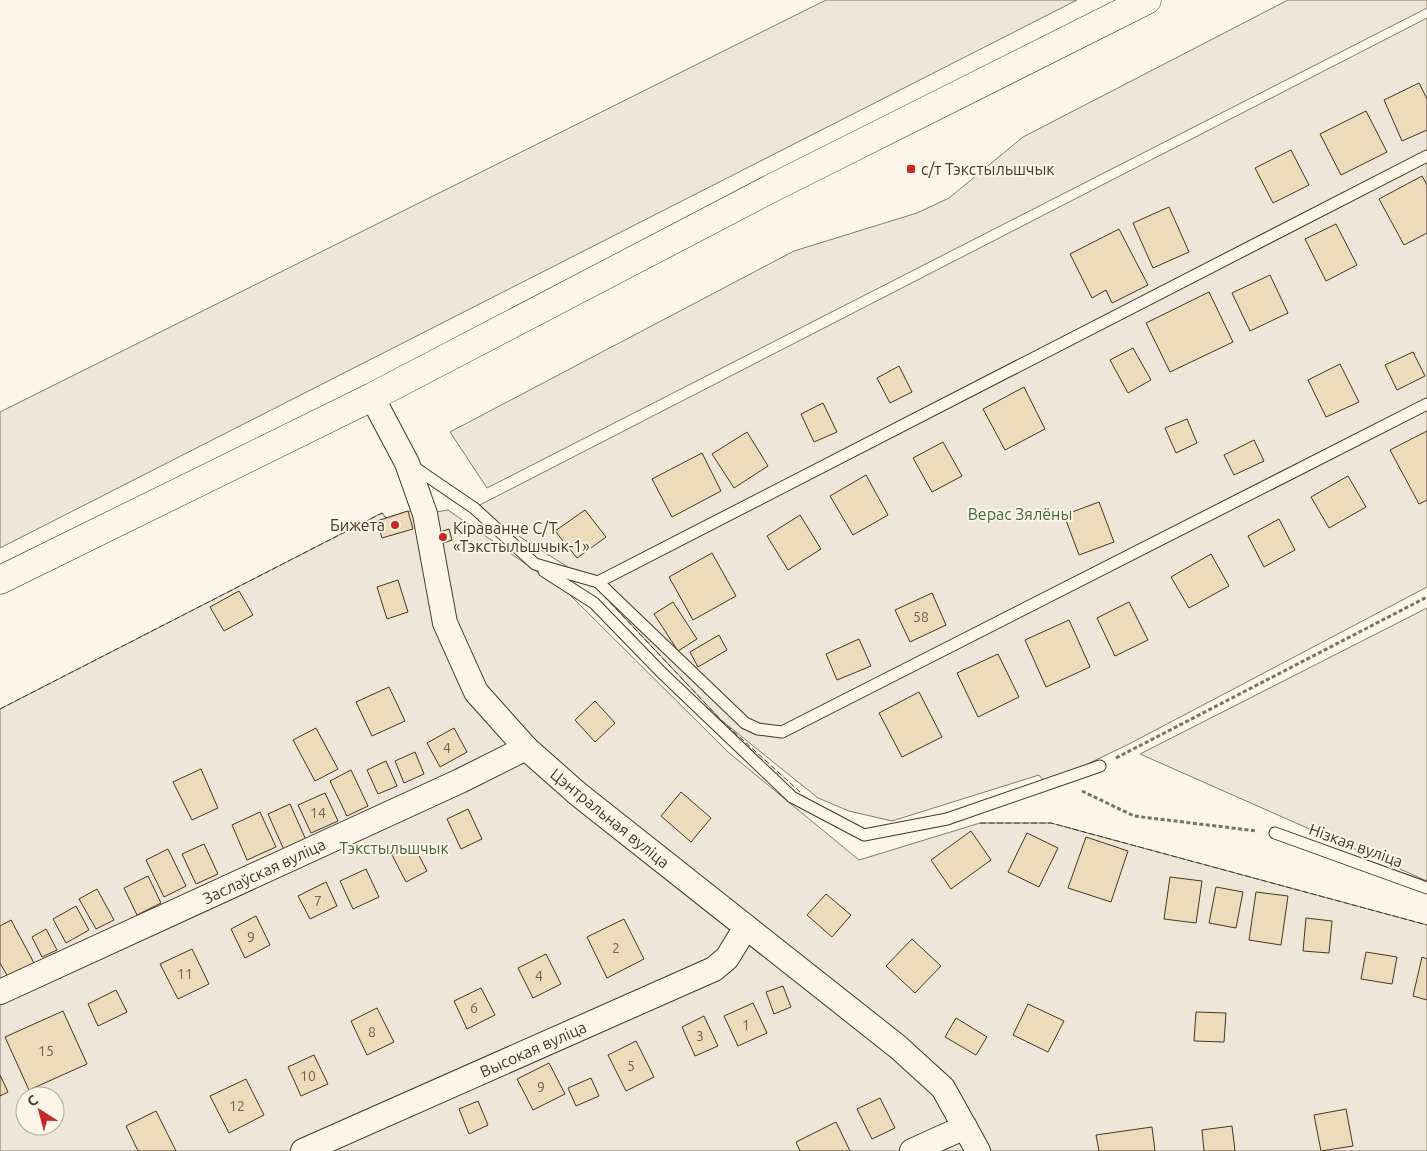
<svg xmlns="http://www.w3.org/2000/svg" width="1427" height="1151" font-family="Ubuntu,sans-serif">
<style>
.green{fill:#ede6d9;stroke:#887966;fill-rule:evenodd}
.building{fill:#ecdcbc;stroke:#4a3520}
.lines{fill:none;stroke-linecap:round;stroke-linejoin:round}
.lane-casing{stroke:#4a3520;stroke-width:13}
.street-casing{stroke:#4a3520;stroke-width:26}
.secondary-casing{stroke:#4a3520;stroke-width:29}
.path{stroke:#7f6f5c;stroke-width:3;stroke-dasharray:4 2.5;stroke-linecap:butt}
.lane{stroke:#fbf6e9;stroke-width:11}
.street{stroke:#fbf6e9;stroke-width:24}
.secondary{stroke:#fbf6e9;stroke-width:28}
.fence{stroke:#4a3520;stroke-width:1;stroke-dasharray:6 2.5;stroke-linecap:butt}
.poi-dot{fill:#c62828;stroke:#fbf6e9;stroke-width:2}
.labels{text-anchor:middle;dominant-baseline:central;stroke-width:4;stroke-linejoin:round;paint-order:stroke}
.number-label{font-size:14px;fill:#725f47}
.poi-label{font-size:16px;fill:#4a3520;stroke:#fbf6e9;text-anchor:start}
.park-label{font-size:16px;fill:#436837;stroke:#fbf6e9}
.street-label{font-size:16px;fill:#4a3520;stroke:#fbf6e9}
</style>
<rect width="100%" height="100%" fill="#fbf6e9"/>
<g class="green">
<polygon points="826,0 1077,0 0,548 0,412"/>
<polygon points="1288,0 1427,0 1427,8 487,488 450,432 794,251 917,213 949,198 1023,137"/>
<polygon points="1427,18 1427,587 1129,744 1046,784 1039,775 892,821 849,811 818,798 721,720 590,581 474,508"/>
<path d="M 448,510 L 569,594 L 728,752 L 859,860 L 980,823 L 1051,823 L 1427,925 L 1427,1151 L 0,1151 L 0,709 L 382,513 L 386,518 L 408,511 L 425,514 ZM 25,1096 L 55,1096 L 55,1126 L 25,1126 Z"/>
<polygon points="1427,608 1427,881 1140,754"/>
</g>
<g class="building">
<polygon points="1419,83 1427,99 1427,130 1402,141 1384,100"/>
<polygon points="1366,111 1387,152 1341,175 1320,134"/>
<polygon points="1291,150 1309,185 1273,203 1255,168"/>
<polygon points="1422,176 1427,185 1427,233 1404,245 1379,199"/>
<polygon points="1169,207 1189,252 1153,268 1133,223"/>
<polygon points="1336,224 1357,265 1326,281 1305,239"/>
<polygon points="1119,229 1148,285 1112,303 1106,290 1092,298 1070,254"/>
<polygon points="1270,275 1288,313 1250,331 1232,293"/>
<polygon points="1209,292 1233,342 1170,372 1146,323"/>
<polygon points="1133,348 1151,380 1128,393 1110,360"/>
<polygon points="1413,352 1425,376 1397,390 1385,365"/>
<polygon points="1340,364 1359,402 1326,417 1308,380"/>
<polygon points="899,366 912,392 890,403 877,378"/>
<polygon points="1024,387 1045,429 1005,450 983,409"/>
<polygon points="823,403 837,432 814,442 801,414"/>
<polygon points="1187,419 1197,443 1176,453 1165,428"/>
<polygon points="1427,431 1427,500 1419,504 1390,450"/>
<polygon points="747,432 768,466 734,488 712,454"/>
<polygon points="1254,440 1264,461 1234,475 1224,455"/>
<polygon points="943,442 962,476 932,492 913,458"/>
<polygon points="702,453 721,491 672,517 652,479"/>
<polygon points="866,475 888,515 853,535 830,496"/>
<polygon points="1348,476 1366,507 1329,528 1311,497"/>
<polygon points="1099,502 1114,542 1079,555 1064,515"/>
<polygon points="585,510 606,537 577,558 555,531"/>
<polygon points="408,511 413,529 382,538 377,521"/>
<polygon points="800,515 821,549 788,570 767,536"/>
<polygon points="1279,519 1295,550 1264,567 1248,536"/>
<polygon points="449,529 452,540 438,545 434,534"/>
<polygon points="712,553 736,596 693,620 669,577"/>
<polygon points="1211,554 1229,586 1189,608 1171,577"/>
<polygon points="398,580 408,612 387,619 377,587"/>
<polygon points="239,591 253,615 224,631 210,607"/>
<polygon points="932,593 946,625 910,642 895,610"/>
<polygon points="673,602 697,639 678,651 654,614"/>
<polygon points="1129,602 1148,640 1115,656 1097,618"/>
<polygon points="1069,620 1090,667 1046,687 1025,640"/>
<polygon points="719,635 727,650 698,667 690,652"/>
<polygon points="859,639 871,666 837,680 826,654"/>
<polygon points="998,654 1019,697 978,717 957,673"/>
<polygon points="389,687 405,721 372,736 356,702"/>
<polygon points="919,692 942,737 902,757 879,713"/>
<polygon points="595,701 615,723 595,742 575,720"/>
<polygon points="316,728 338,769 315,781 293,740"/>
<polygon points="454,728 467,752 440,767 427,743"/>
<polygon points="415,752 424,774 404,783 395,761"/>
<polygon points="386,761 397,786 378,794 367,770"/>
<polygon points="201,769 218,808 192,820 173,782"/>
<polygon points="351,770 368,806 347,816 330,781"/>
<polygon points="681,792 711,818 691,842 661,816"/>
<polygon points="325,793 338,821 311,833 298,805"/>
<polygon points="290,804 306,840 284,850 268,814"/>
<polygon points="468,809 482,839 461,849 447,819"/>
<polygon points="260,812 276,847 247,860 232,825"/>
<polygon points="971,831 991,860 951,889 931,860"/>
<polygon points="1027,833 1058,848 1039,887 1008,872"/>
<polygon points="1086,837 1128,851 1111,902 1068,888"/>
<polygon points="204,844 218,874 196,884 182,854"/>
<polygon points="413,844 427,871 406,882 392,855"/>
<polygon points="168,849 186,886 164,897 146,860"/>
<polygon points="366,869 379,897 353,909 340,881"/>
<polygon points="148,876 161,903 137,915 124,888"/>
<polygon points="1170,877 1202,881 1196,923 1164,919"/>
<polygon points="326,882 337,906 310,919 298,896"/>
<polygon points="1216,887 1243,892 1236,928 1209,923"/>
<polygon points="97,889 114,920 96,929 79,899"/>
<polygon points="1256,892 1288,896 1281,945 1249,940"/>
<polygon points="826,894 851,915 832,937 807,915"/>
<polygon points="76,906 89,930 66,943 53,919"/>
<polygon points="256,916 270,945 245,958 231,929"/>
<polygon points="1306,918 1332,921 1329,953 1303,951"/>
<polygon points="624,919 644,959 607,978 587,937"/>
<polygon points="11,920 34,963 8,977 0,963 0,926"/>
<polygon points="46,929 57,950 42,957 32,937"/>
<polygon points="912,939 941,966 915,993 886,966"/>
<polygon points="192,949 209,984 178,999 160,964"/>
<polygon points="1366,952 1397,957 1392,984 1361,979"/>
<polygon points="546,954 561,984 533,998 518,968"/>
<polygon points="1422,957 1427,959 1427,1000 1413,996"/>
<polygon points="783,986 791,1007 774,1014 766,992"/>
<polygon points="481,988 495,1015 467,1029 454,1001"/>
<polygon points="116,990 127,1012 98,1026 88,1004"/>
<polygon points="753,1003 767,1033 738,1046 724,1016"/>
<polygon points="1028,1004 1064,1021 1048,1052 1013,1035"/>
<polygon points="377,1008 394,1042 367,1055 351,1021"/>
<polygon points="63,1011 87,1064 29,1090 5,1037"/>
<polygon points="1196,1012 1226,1013 1224,1042 1194,1041"/>
<polygon points="704,1016 718,1046 695,1056 682,1027"/>
<polygon points="956,1018 987,1037 976,1055 945,1037"/>
<polygon points="636,1041 654,1077 626,1091 608,1055"/>
<polygon points="314,1055 328,1084 301,1096 288,1067"/>
<polygon points="549,1063 565,1094 533,1110 517,1079"/>
<polygon points="0,1075 8,1092 0,1096"/>
<polygon points="591,1078 599,1096 576,1106 568,1088"/>
<polygon points="246,1079 264,1115 229,1133 210,1096"/>
<polygon points="880,1098 895,1128 872,1139 857,1109"/>
<polygon points="478,1101 488,1125 469,1134 459,1109"/>
<polygon points="1346,1109 1353,1146 1321,1151 1314,1115"/>
<polygon points="156,1111 176,1151 138,1151 126,1126"/>
<polygon points="836,1122 850,1151 800,1151 796,1142"/>
<polygon points="1232,1126 1235,1151 1204,1151 1202,1130"/>
<polygon points="1152,1127 1155,1151 1099,1151 1096,1135"/>
</g>
<g class="lines">
<g class="lane-casing">
<g id="lane">
<polyline points="411,465 474,508 535,564 598,582 745,723 758,729 782,732 1427,404"/>
<polyline points="544,571 594,603 661,672 792,797 864,835 947,819 1100,766"/>
<polyline points="598,582 1427,156"/>
<polyline points="1275,833 1427,888"/>
</g>
</g>
<g class="street-casing">
<g id="street">
<polyline points="372,397 407,463 425,514 445,623 476,692 526,748 578,794 898,1047 943,1088 978,1151"/>
<polyline points="0,992 460,781 526,748"/>
<polyline points="303,1151 714,969 727,958 746,927"/>
<polyline points="912,1151 965,1127"/>
</g>
</g>
<g class="secondary-casing">
<polyline id="secondary" points="0,580 372,397 772,188 1147,0"/>
</g>
<g class="path">
<polyline points="1116,758 1427,597"/>
<polyline points="1082,791 1134,816 1257,831"/>
</g>
<use href="#lane" class="lane"/>
<use href="#street" class="street"/>
<use href="#secondary" class="secondary"/>
<g class="fence">
<polyline points="604,596 721,720 800,792"/>
<polyline points="0,709 382,513 386,518"/>
<polyline points="980,823 1051,823 1427,925"/>
</g>
</g>
<g class="poi-dot">
<rect x="906" y="164" width="10" height="10" rx="2.5"/>
<circle cx="395" cy="525" r="5"/>
<circle cx="443" cy="537" r="5"/>
</g>
<g class="labels">
<g class="number-label">
<text x="921" y="617">58</text>
<text x="447" y="748">4</text>
<text x="318" y="813">14</text>
<text x="318" y="901">7</text>
<text x="251" y="937">9</text>
<text x="616" y="948">2</text>
<text x="185" y="974">11</text>
<text x="539" y="976">4</text>
<text x="474" y="1008">6</text>
<text x="746" y="1025">1</text>
<text x="372" y="1032">8</text>
<text x="700" y="1036">3</text>
<text x="46" y="1051">15</text>
<text x="631" y="1066">5</text>
<text x="308" y="1076">10</text>
<text x="541" y="1087">9</text>
<text x="237" y="1106">12</text>
</g>
<g class="poi-label">
<text x="921" y="169">с/т Тэкстыльшчык</text>
<text x="385" y="525" text-anchor="end">Бижета</text>
<text x="453" y="528">Кіраванне С/Т<tspan x="453" dy="18">«Тэкстыльшчык-1»</tspan></text>
</g>
<g class="park-label">
<text x="1020" y="514">Верас Зялёны</text>
<text x="394" y="848">Тэкстыльшчык</text>
</g>
<g class="street-label">
<text transform="translate(610 818) rotate(39)">Цэнтральная вуліца</text>
<text transform="translate(1356 845) rotate(20)">Нізкая вуліца</text>
<text transform="translate(264 871) rotate(-25)">Заслаўская вуліца</text>
<text transform="translate(533 1049) rotate(-24)">Высокая вуліца</text>
</g>
</g>
<g transform="translate(40 1111) rotate(324)"><circle r="24" fill="#fbf6e9" stroke="#b4a999"/>
<path d="M0-4L9 19L0 12L-9 19Z" fill="#c62828"/>
<text y="-8" font-size="14" font-weight="bold" text-anchor="middle" fill="#4a3520">С</text>
</g>
</svg>
